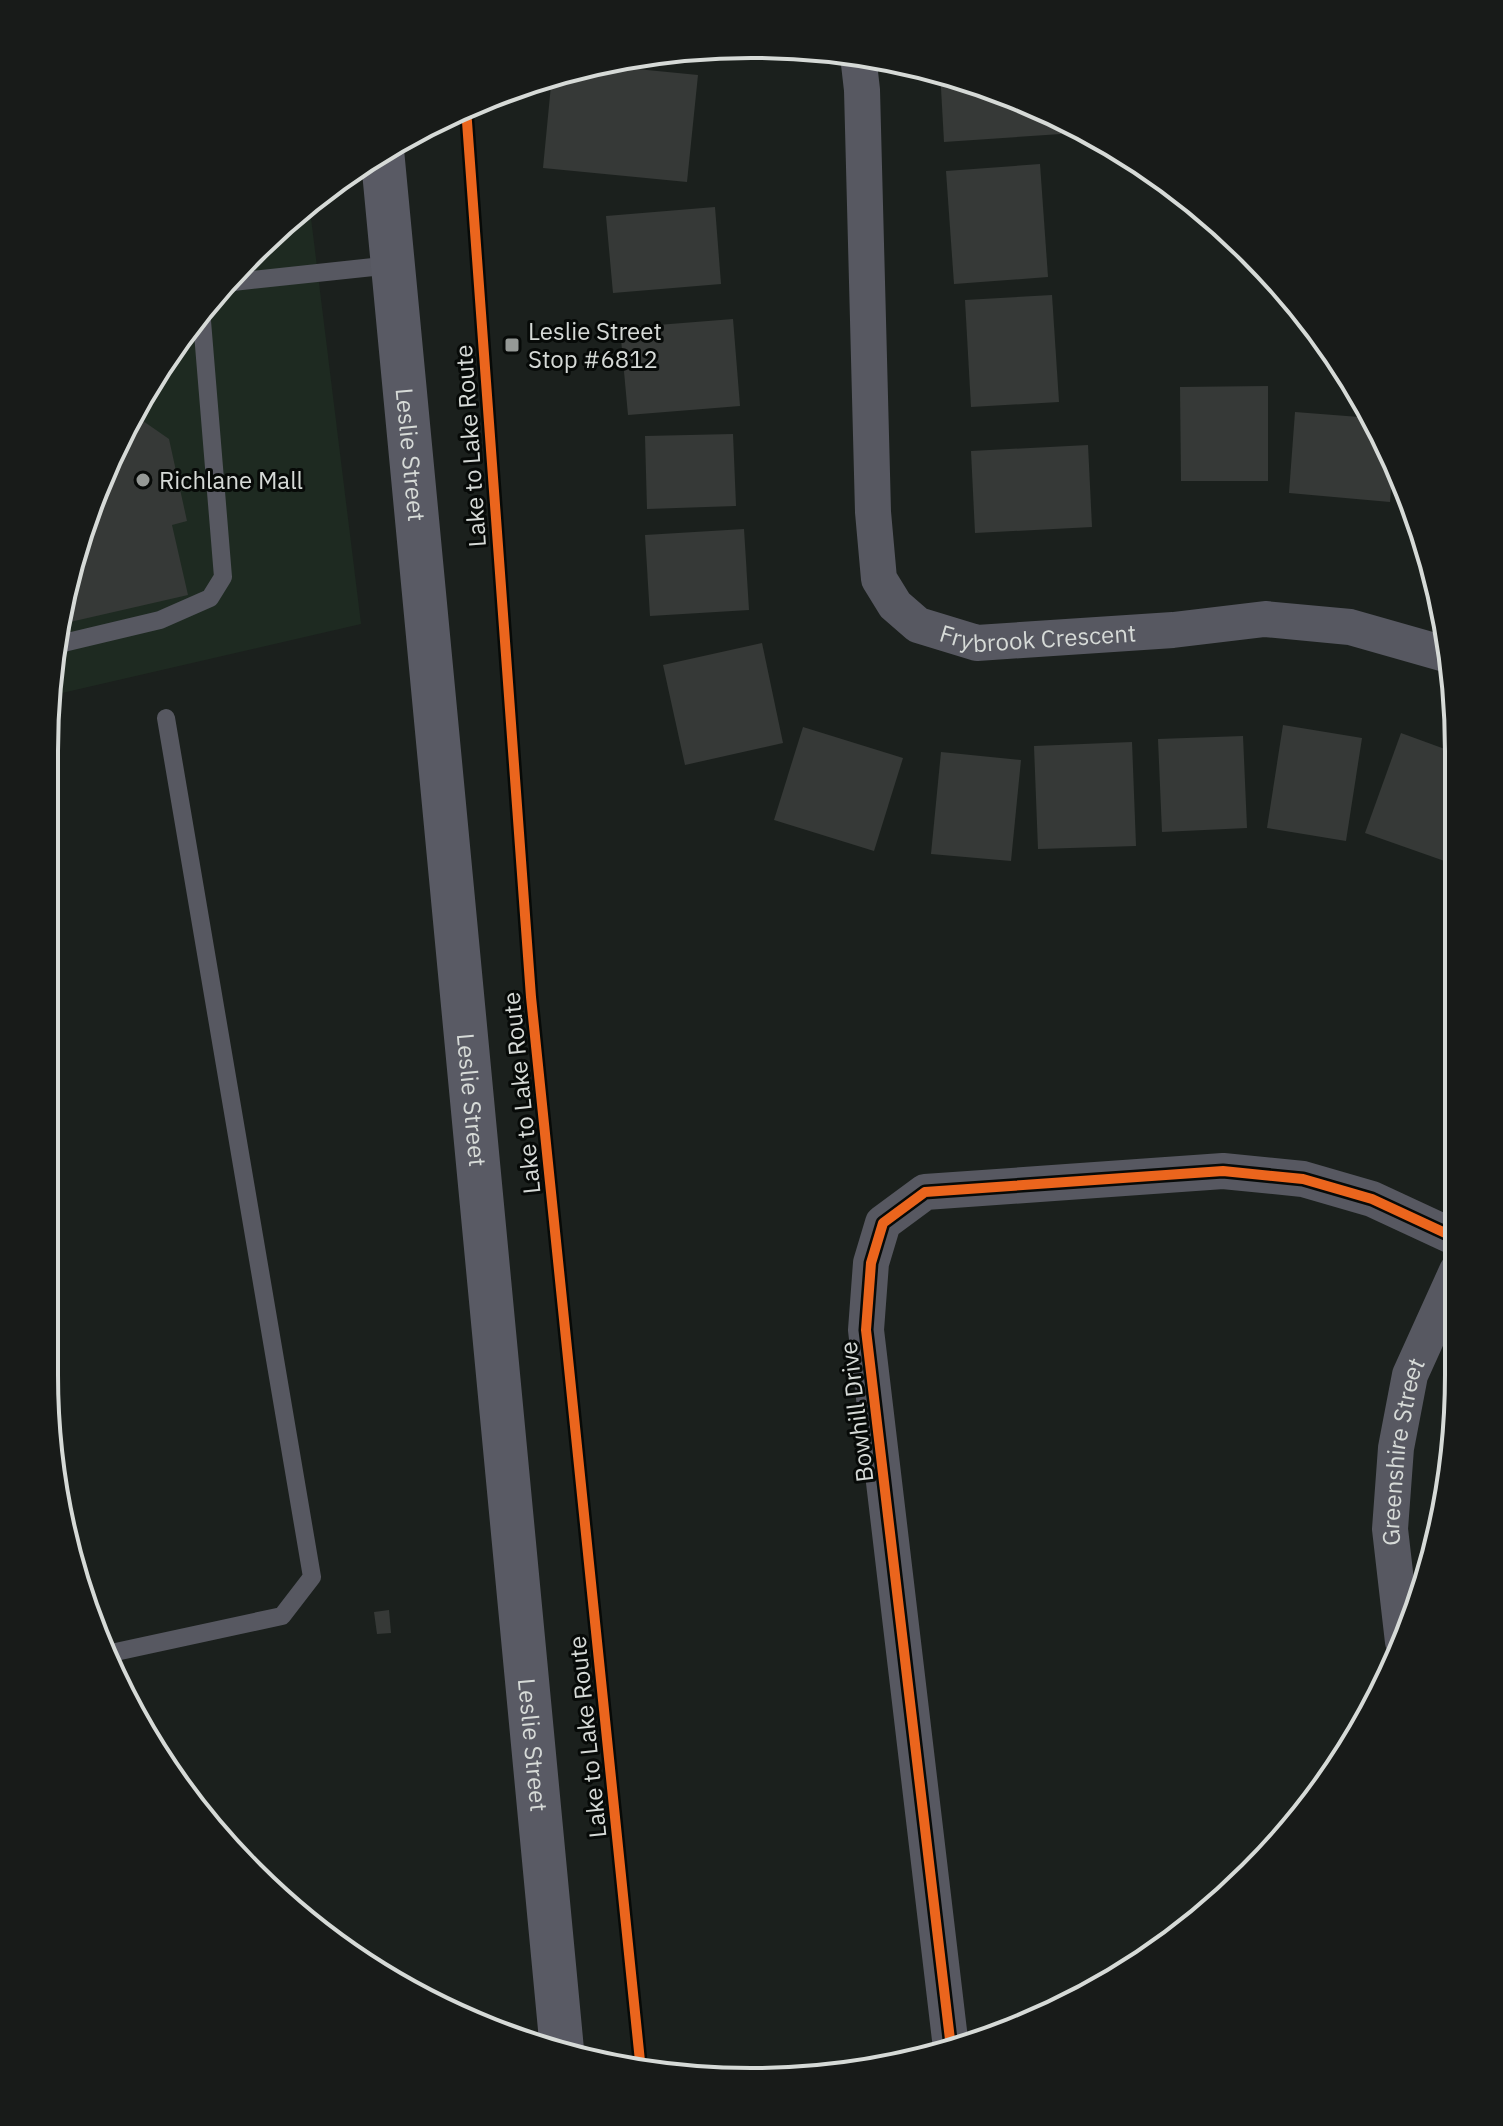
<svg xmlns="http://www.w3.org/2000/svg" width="1503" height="2126" font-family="'IBM Plex Sans',sans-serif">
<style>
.built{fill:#1e2a21}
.building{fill:#363937}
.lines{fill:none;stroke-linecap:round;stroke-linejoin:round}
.lane{stroke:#575861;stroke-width:18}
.street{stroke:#575861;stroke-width:36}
.secondary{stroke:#595a64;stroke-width:44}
.cycleway-casing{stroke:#070a08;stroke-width:15}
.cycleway{stroke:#eb651d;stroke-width:10}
.poi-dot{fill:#959996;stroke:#070a08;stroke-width:3}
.labels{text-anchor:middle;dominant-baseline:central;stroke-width:6;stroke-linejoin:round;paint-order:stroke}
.poi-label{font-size:24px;fill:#d6dad7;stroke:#070a08;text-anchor:start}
.street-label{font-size:24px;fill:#d6dad7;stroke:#070a08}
.rim{fill:none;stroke:#d6dad7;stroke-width:4}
</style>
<rect width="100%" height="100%" fill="#1b201d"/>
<polygon class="built" points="309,202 361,624 49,696 58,613 139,397 285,220"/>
<g class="building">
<polygon points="596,65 698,75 687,182 543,168 552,75"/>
<polygon points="940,70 1060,115 1061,134 944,142"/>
<polygon points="1040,164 1048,277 954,284 946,171"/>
<polygon points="715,207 721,284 613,293 606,216"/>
<polygon points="1052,295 1059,402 971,407 965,300"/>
<polygon points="733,319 740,406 628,415 620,328"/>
<polygon points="1268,386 1268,481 1181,481 1180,387"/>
<polygon points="1295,412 1372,418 1386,439 1393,462 1390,502 1289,493"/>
<polygon points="133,414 169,439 187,521 172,525 188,595 57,625 58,613"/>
<polygon points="733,434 736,506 647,509 645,436"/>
<polygon points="1088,445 1092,527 975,533 971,451"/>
<polygon points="744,529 749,610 650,616 645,535"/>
<polygon points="762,643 783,743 685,765 663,665"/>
<polygon points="1283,725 1362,738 1346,841 1267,828"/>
<polygon points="803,727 903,758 874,851 774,820"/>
<polygon points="1401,733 1453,752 1453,864 1365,833"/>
<polygon points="1243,736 1247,828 1162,832 1158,739"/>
<polygon points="1132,742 1136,846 1038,849 1034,746"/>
<polygon points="941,752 1021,760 1011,861 931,854"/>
<polygon points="389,1610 391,1633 377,1634 374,1612"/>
</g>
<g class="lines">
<g class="lane">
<polyline points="233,282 392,265"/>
<polyline points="55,645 160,620 210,598 223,577 202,321"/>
<polyline points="111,1653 282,1616 312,1577 166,718"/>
</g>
<g class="street">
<path id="s1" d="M 858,55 L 862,90 L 873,512 L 879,579 L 895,605 L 918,625 L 977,643 L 1173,630 L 1265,619 L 1350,627 L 1452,656"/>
<path id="s2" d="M 1403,1642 L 1390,1529 L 1396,1448 L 1410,1375 L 1457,1271"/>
<polyline points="951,2048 866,1330 871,1263 883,1223 925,1192 1223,1171 1303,1179 1372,1199 1456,1238"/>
</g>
<path class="secondary" id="s3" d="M 382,150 L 562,2050"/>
<g class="cycleway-casing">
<g id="cycleway">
<polyline points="466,108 531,997 641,2071"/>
<polyline points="951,2048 866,1330 871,1263 883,1223 925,1192 1223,1171 1303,1179 1372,1199 1456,1238"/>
</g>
</g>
<use href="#cycleway" class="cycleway"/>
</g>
<g class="poi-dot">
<rect x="504" y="337" width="16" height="16" rx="4"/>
<circle cx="143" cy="480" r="8"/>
</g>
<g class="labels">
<g class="poi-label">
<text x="528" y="331">Leslie Street<tspan x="528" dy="28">Stop #6812</tspan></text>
<text x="159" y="480">Richlane Mall</text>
</g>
<g class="street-label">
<text transform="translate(470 446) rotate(-94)">Lake to Lake Route</text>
<text stroke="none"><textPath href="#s3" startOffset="306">Leslie Street</textPath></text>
<text stroke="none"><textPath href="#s1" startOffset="708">Frybrook Crescent</textPath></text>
<text transform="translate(521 1093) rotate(-96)">Lake to Lake Route</text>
<text stroke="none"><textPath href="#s3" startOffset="954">Leslie Street</textPath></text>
<text transform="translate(856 1412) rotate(-97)">Bowhill Drive</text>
<text stroke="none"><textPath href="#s2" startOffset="192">Greenshire Street</textPath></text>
<text transform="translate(587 1737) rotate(-96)">Lake to Lake Route</text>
<text stroke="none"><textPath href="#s3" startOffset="1602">Leslie Street</textPath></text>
</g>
</g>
<path d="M0 0H1503V2126H0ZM751 58H752A693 693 0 0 1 1445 751V1375A693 693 0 0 1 752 2068H751A693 693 0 0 1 58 1375V751A693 693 0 0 1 751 58Z" fill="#181b19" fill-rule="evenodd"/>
<path class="rim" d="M751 58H752A693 693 0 0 1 1445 751V1375A693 693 0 0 1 752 2068H751A693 693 0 0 1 58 1375V751A693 693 0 0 1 751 58Z"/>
</svg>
